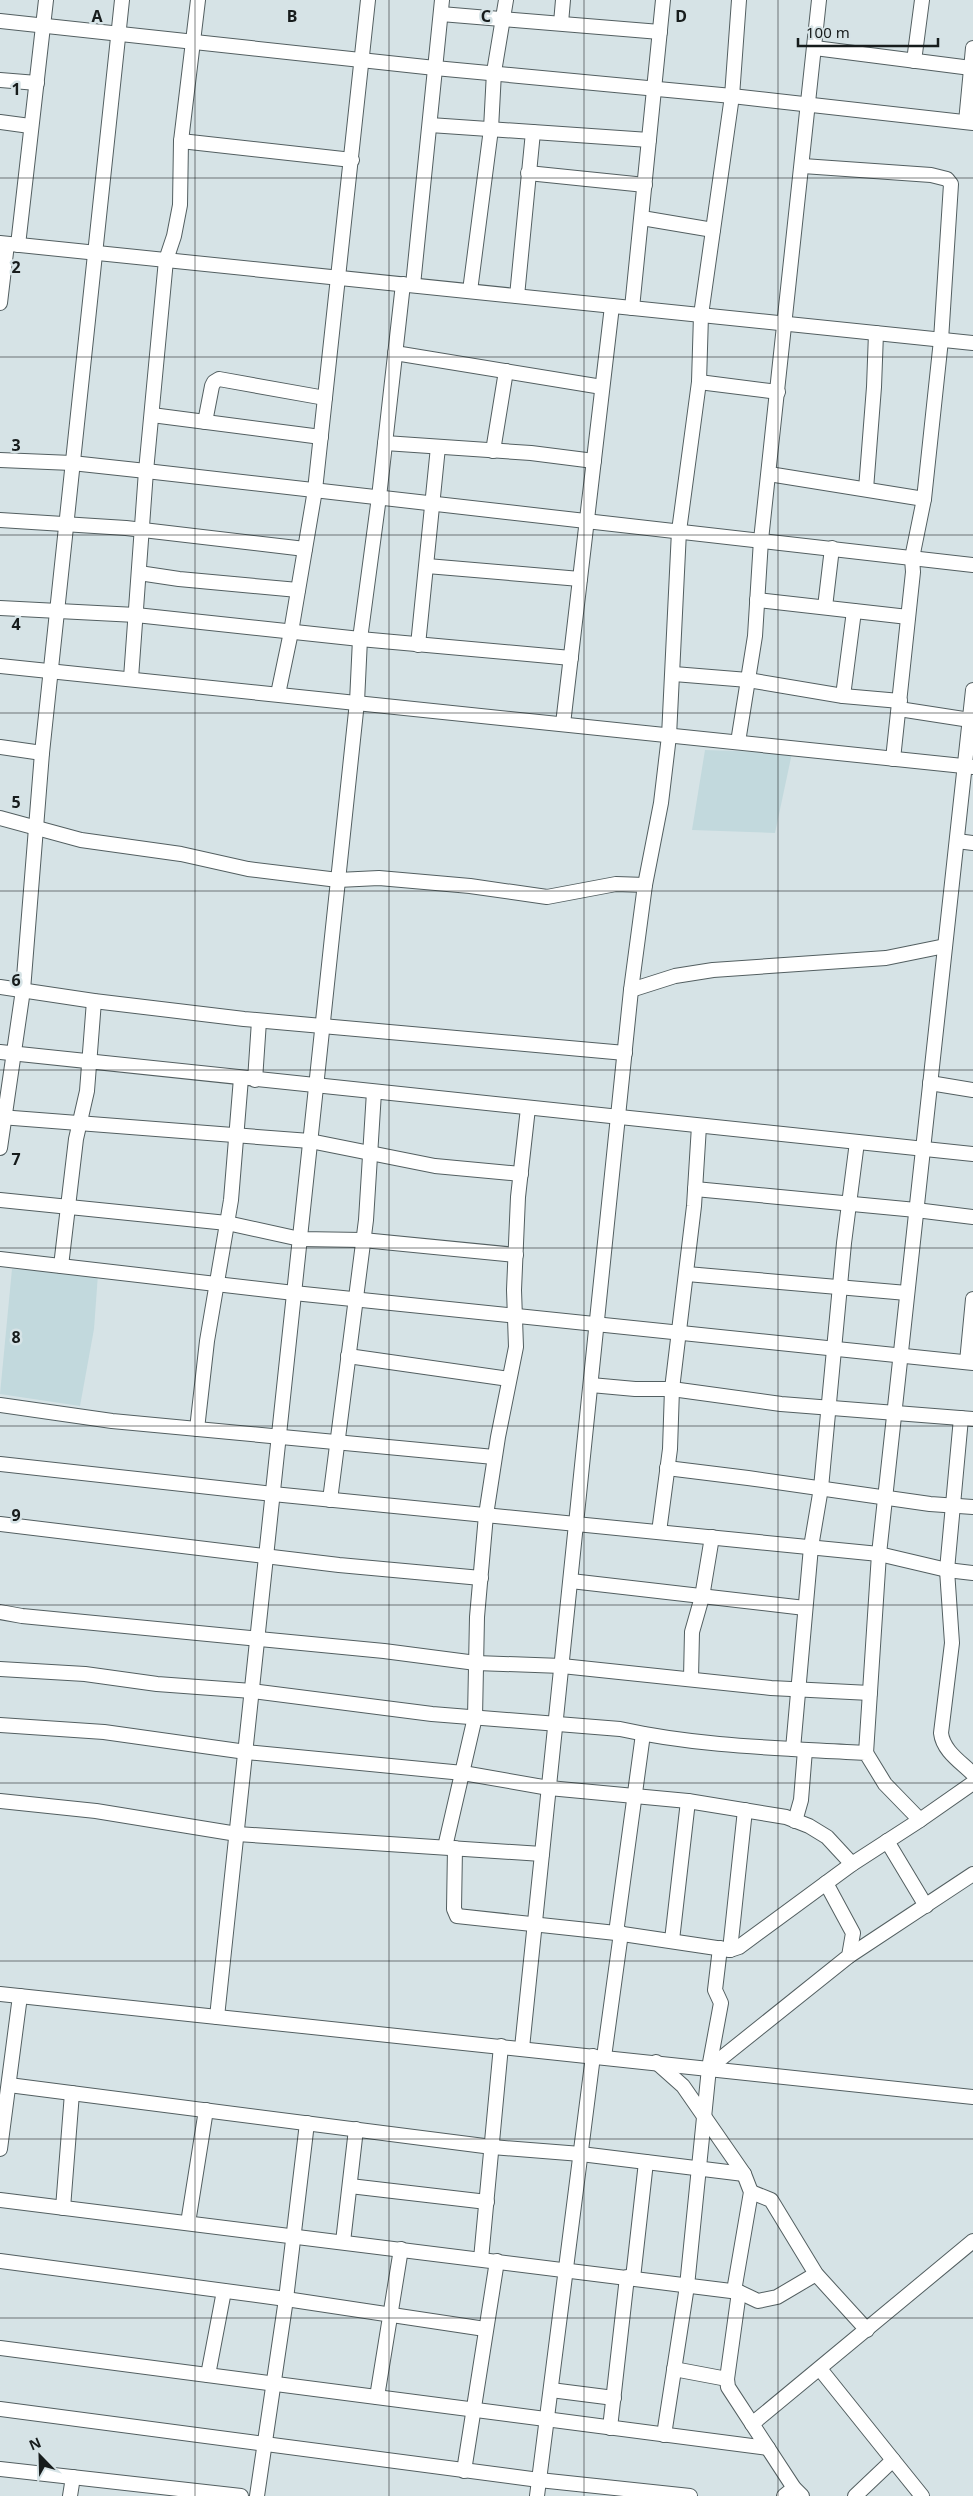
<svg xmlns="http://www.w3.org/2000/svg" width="973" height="2496" font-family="'Noto Sans',sans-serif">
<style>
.built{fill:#c2d9dd}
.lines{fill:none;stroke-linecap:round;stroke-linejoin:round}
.minor-casing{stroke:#535f61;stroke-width:16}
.minor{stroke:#fff;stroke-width:14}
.grid{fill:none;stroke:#171c1c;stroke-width:1;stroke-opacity:0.55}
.grid-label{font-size:16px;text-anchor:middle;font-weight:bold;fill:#171c1c;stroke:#d6e3e6;stroke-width:5;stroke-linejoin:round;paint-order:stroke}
</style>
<rect width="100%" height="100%" fill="#d6e3e6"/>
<g class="built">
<polygon points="705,750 792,753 775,833 692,830"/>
<polygon points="12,1269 98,1274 94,1329 80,1406 0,1394"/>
</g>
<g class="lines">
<g class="minor-casing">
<g id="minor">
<polyline points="441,14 660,32"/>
<polyline points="0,21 435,68 732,96 973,123"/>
<polyline points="561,23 563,0"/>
<polyline points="815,48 971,68"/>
<polyline points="914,61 922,0"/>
<polyline points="0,80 37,83"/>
<polyline points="0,122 30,126"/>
<polyline points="966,122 973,48"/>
<polyline points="430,125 649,140"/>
<polyline points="181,141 352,160"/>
<polyline points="803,166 931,175 947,179 951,184 941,340 924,499 912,558 913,572 893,759"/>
<polyline points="528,173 645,185"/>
<polyline points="642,218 713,230"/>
<polyline points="0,243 973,343"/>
<polyline points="18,245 46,0"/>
<polyline points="413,285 442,0"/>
<polyline points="470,291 491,129 494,72 506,0"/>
<polyline points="517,296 533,132"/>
<polyline points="0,303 7,244"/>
<polyline points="632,308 663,0"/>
<polyline points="395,353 602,387"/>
<polyline points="699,382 778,392"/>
<polyline points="152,415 321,437"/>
<polyline points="205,422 212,386 214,382 219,379 325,398"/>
<polyline points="385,443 531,453 594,461"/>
<polyline points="493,451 506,371"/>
<polyline points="0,460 72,463 146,471 973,565"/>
<polyline points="769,474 924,499"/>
<polyline points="866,489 874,387 876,333"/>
<polyline points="0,520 126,528 305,549"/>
<polyline points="427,566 580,579"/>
<polyline points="139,573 179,579 298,590"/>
<polyline points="757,600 908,617"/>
<polyline points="825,607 832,548"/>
<polyline points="0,608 136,615 360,639 571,658"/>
<polyline points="418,645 438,447"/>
<polyline points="0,666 973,767"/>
<polyline points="674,674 748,680 843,696 900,701"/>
<polyline points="131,678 146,471 166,260 174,236 180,205 181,141 198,0"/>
<polyline points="278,694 291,632 315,490 368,0"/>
<polyline points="843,696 854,611"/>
<polyline points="899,709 970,720"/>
<polyline points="563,724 612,306"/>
<polyline points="738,742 755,636 761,540 819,0"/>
<polyline points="0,747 42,753"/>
<polyline points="0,818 81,840 181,854 248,869 338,880 379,878 470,886 547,897 616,884 645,885"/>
<polyline points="957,841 973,843"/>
<polyline points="0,987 94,1001 244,1019 625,1053"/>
<polyline points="631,990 675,976 713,970 886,958 945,946"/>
<polyline points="0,1052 973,1154"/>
<polyline points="255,1080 259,1021"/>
<polyline points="930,1083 973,1090"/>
<polyline points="0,1117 310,1141 435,1166 521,1174"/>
<polyline points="0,1148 23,990 42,753 122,0"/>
<polyline points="695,1189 916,1210 973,1217"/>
<polyline points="0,1200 227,1223 300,1239 363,1240 516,1255"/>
<polyline points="0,1259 294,1293 973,1363"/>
<polyline points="61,1266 76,1139 87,1091 94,1001"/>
<polyline points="687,1274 907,1293"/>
<polyline points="348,1356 509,1379"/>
<polyline points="967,1362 973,1299"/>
<polyline points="591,1385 635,1389 672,1389 781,1404 973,1419"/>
<polyline points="0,1405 112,1421 494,1457"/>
<path d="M 961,1418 L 947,1570 L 952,1643 L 941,1733 C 943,1751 961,1762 973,1774"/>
<polyline points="197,1429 207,1341 231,1200 241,1078"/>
<polyline points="0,1464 273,1494 879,1554 947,1570 973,1573"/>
<polyline points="667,1468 748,1478 930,1504 973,1507"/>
<polyline points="330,1500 366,1220 374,1092"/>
<polyline points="0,1524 339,1565 481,1578"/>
<polyline points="659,1532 670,1449 672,1389 694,1206 699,1126"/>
<polyline points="571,1581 805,1608"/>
<polyline points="0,1612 22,1616 384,1651 476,1663 562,1666 771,1688 870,1693"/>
<path d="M 0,1669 L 85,1674 L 157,1684 L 252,1691 L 432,1714 L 620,1729 C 701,1747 784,1748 866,1753 L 885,1784 L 920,1820 L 973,1783"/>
<polyline points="691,1678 692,1632 702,1597 712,1537"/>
<polyline points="0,1725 104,1732 246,1752 463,1773 549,1788 688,1801 786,1817 809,1826 827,1837 852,1864"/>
<polyline points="793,1749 811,1547 821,1488 844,1243 857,1142"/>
<polyline points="866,1753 879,1554 973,690"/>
<polyline points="0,1801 96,1811 237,1834 542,1854"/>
<polyline points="795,1821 801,1800 805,1750"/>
<polyline points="887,1841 926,1906"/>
<polyline points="445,1847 475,1717 477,1617 486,1515 498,1437 516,1347 514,1290 518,1197 528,1108"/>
<polyline points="455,1848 454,1909 457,1916 616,1933 730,1950 739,1947 852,1864 920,1820"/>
<polyline points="616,1933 643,1734"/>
<polyline points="672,1940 688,1801"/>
<polyline points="730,1950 745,1810"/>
<polyline points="849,1956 973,1874"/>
<polyline points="0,1994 973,2097"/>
<polyline points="217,2017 357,702 360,639 379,497 403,284"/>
<polyline points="522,2048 631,990 645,885 661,803 669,736 679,531 699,382 701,315 732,96 739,0"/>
<polyline points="604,2057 621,1933"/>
<polyline points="656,2062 683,2086 744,2174 751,2192 734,2291"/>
<polyline points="709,2068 849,1956 853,1933 826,1883"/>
<polyline points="9,2085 492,2147 581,2154 744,2174"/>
<polyline points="0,2149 20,1996"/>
<polyline points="350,2186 487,2202"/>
<polyline points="751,2192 771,2200 816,2274 867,2330"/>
<polyline points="0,2200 739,2292 758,2301 777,2297 816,2274"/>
<polyline points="63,2208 72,2093"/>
<polyline points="188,2223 206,2110"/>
<polyline points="343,2242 356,2129"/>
<polyline points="481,2259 501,2046"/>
<polyline points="0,2261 286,2299 485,2329"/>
<polyline points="633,2278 646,2162"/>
<polyline points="739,2292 727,2379 728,2387 794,2488 802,2496"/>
<polyline points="0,2348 768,2448"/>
<polyline points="674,2369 727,2379"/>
<polyline points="820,2369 893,2460 855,2496"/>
<polyline points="208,2375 224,2291"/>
<polyline points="551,2390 614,2398"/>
<polyline points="377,2397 401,2249"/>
<polyline points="0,2409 539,2480 690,2496"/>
<polyline points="752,2424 973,2241"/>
<polyline points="610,2428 627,2277"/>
<polyline points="664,2435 687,2286 709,2068 721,2003 715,1990 720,1948"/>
<polyline points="893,2460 922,2496"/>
<polyline points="0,2469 241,2496"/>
<polyline points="464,2471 497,2261"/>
<polyline points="70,2496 73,2477"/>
<polyline points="257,2496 286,2299 307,2123"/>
<polyline points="537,2496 593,2056"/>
<polyline points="784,2496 794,2488"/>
</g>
</g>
<use href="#minor" class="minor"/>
</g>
<path class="grid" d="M 195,0 L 195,2496M 389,0 L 389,2496M 584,0 L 584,2496M 778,0 L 778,2496M 0,178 L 973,178M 0,357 L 973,357M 0,535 L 973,535M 0,713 L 973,713M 0,891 L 973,891M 0,1070 L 973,1070M 0,1248 L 973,1248M 0,1426 L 973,1426M 0,1605 L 973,1605M 0,1783 L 973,1783M 0,1961 L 973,1961M 0,2139 L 973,2139M 0,2318 L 973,2318"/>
<g class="grid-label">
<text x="97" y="22">A</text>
<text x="292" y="22">B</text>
<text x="486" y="22">C</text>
<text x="681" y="22">D</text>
<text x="16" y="95">1</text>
<text x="16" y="273">2</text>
<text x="16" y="451">3</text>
<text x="16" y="630">4</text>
<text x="16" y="808">5</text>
<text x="16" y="986">6</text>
<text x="16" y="1165">7</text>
<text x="16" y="1343">8</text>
<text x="16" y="1521">9</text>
</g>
<g transform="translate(40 2456) rotate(337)" stroke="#d6e3e6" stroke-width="4" paint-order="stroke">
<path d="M0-4L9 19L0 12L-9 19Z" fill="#171c1c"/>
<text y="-8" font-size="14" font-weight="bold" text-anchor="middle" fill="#171c1c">N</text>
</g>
<path d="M798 38v8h140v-8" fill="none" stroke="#171c1c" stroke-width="2.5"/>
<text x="806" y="38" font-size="15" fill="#171c1c" stroke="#d6e3e6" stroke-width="4" paint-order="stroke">100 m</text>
</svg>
